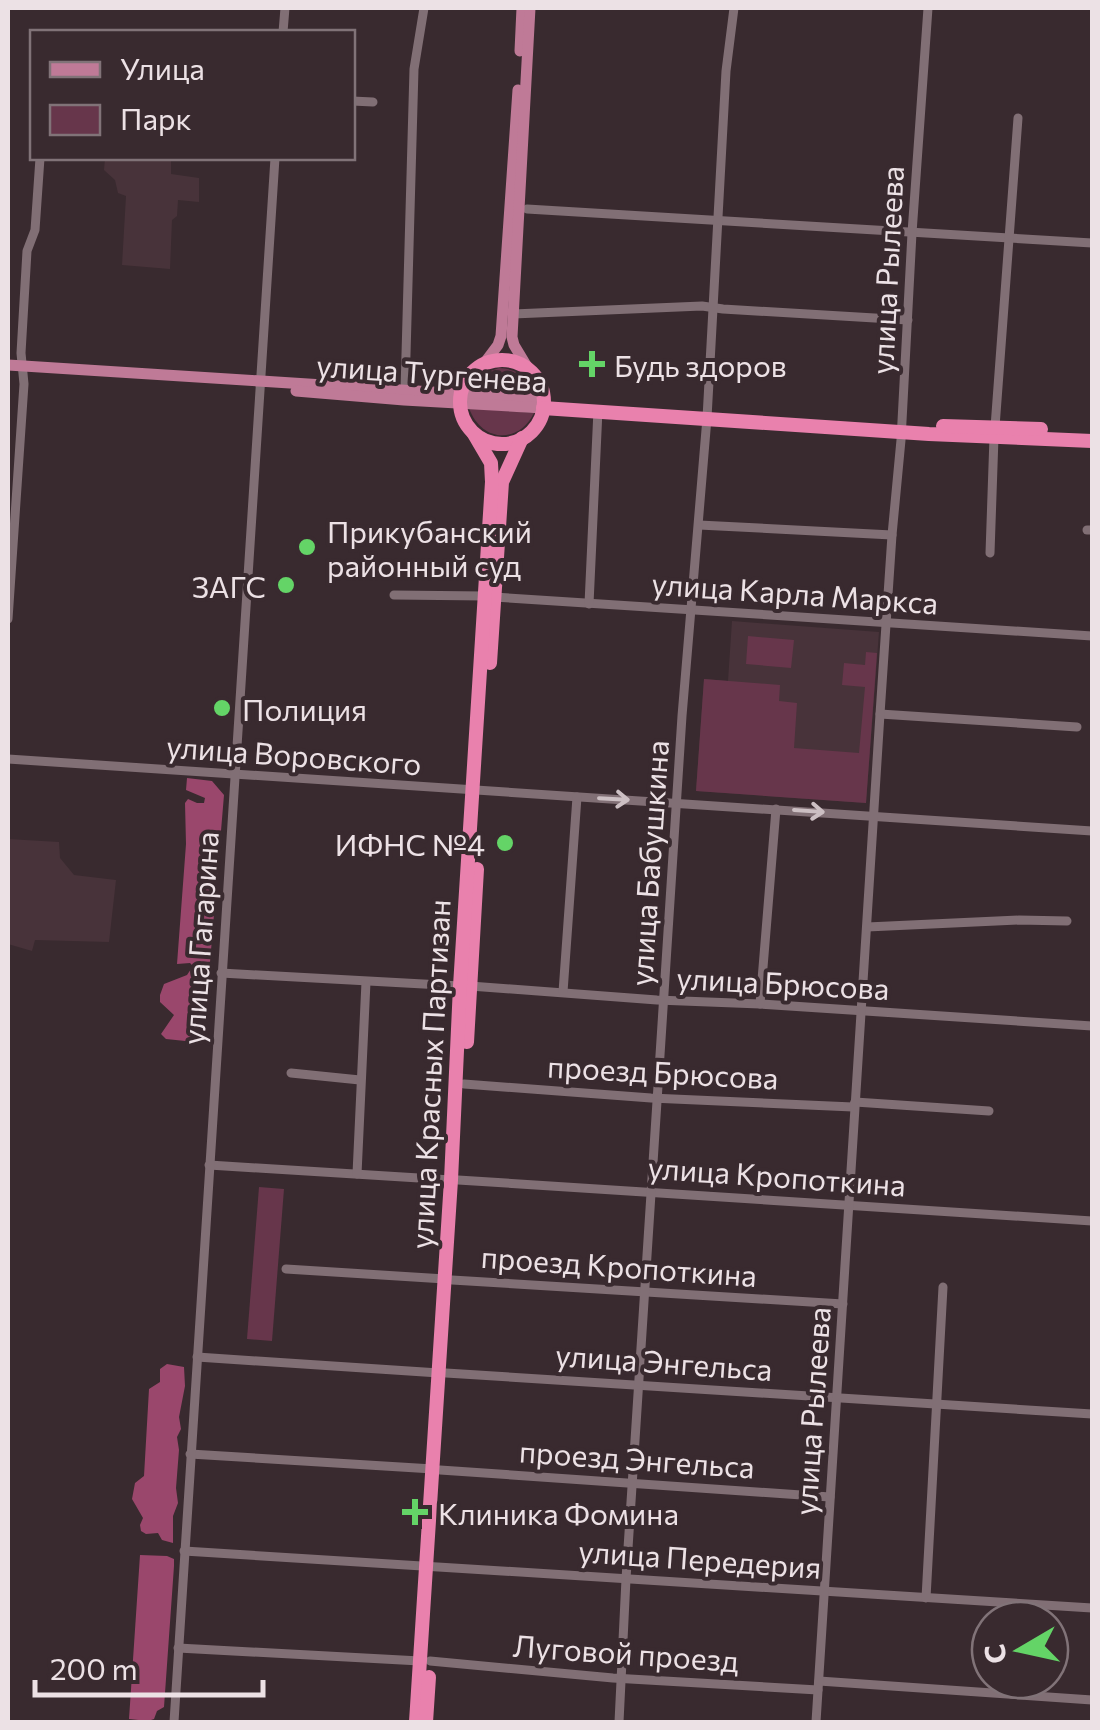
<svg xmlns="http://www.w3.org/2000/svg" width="1100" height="1730" font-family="Commissioner,sans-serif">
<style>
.built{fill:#48333a}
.green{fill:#67364b}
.forest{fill:#9a476c}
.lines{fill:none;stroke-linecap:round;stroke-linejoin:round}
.minor{stroke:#816f75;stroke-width:9}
.major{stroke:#bf7a97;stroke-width:11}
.highway{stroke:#e981ad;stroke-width:14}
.oneway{stroke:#ccbfc3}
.poi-dot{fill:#64d467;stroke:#392a2f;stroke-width:4}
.labels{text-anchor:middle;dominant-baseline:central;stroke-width:8;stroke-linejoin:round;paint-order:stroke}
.street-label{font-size:30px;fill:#ece1e5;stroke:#392a2f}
.poi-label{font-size:30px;fill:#ece1e5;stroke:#392a2f;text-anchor:start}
</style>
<rect width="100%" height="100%" fill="#392a2f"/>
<g class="built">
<polygon points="105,158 171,158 171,174 199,178 199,202 178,200 177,216 172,220 170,269 122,265 126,196 118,193 115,180 104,170"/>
<polygon points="732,621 879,632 866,803 696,791 704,679 728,681"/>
<polygon points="8,839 59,842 60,858 74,875 116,880 109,942 35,940 32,951 8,944"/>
</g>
<g class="green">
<path d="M 499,368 C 517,369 528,376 535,393 L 470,389 L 482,374 Z"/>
<path d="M 469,408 L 534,413 C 518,445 481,442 469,408 Z"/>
<polygon points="748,636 794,640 791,668 746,664"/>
<polygon points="866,652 877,653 866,803 696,791 704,679 780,685 779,701 797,703 794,748 859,753 865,687 842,685 844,663 865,665"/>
<polygon points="259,1187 284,1189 272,1341 247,1339"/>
</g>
<g class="forest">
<polygon points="187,778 212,781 224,795 205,1022 206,1036 195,1042 166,1039 161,1034 174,1015 160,1002 160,995 164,984 187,975 193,966 190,963 177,964 186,844 185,803 188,799 197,803 204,803 205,798 186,790"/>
<polygon points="167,1364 184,1367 185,1386 179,1417 181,1429 177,1437 179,1450 176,1488 178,1503 173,1516 173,1543 162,1540 158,1533 146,1534 141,1531 140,1525 143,1518 132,1499 135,1483 144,1476 149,1389 160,1382 160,1369"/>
<polygon points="140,1555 167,1556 174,1559 174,1566 164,1707 157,1711 154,1719 148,1721 129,1719"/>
</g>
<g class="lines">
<g class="minor">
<polyline points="283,32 285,8"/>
<polyline points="352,101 373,102"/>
<polyline points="527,209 1092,243"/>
<polyline points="513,314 702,306 723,309 908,320"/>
<polyline points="405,390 414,69 424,8"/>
<polyline points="995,427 1018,118"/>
<polyline points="699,525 892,535"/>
<polyline points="1087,530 1092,530"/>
<polyline points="990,553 994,437"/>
<polyline points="394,595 485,596"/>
<polyline points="494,597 1092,636"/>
<polyline points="589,604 598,410"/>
<polyline points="8,619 24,384 21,353 27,251 35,230 40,158"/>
<polyline points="880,714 1077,727"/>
<polyline points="8,759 1092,831"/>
<polyline points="867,927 1019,920 1067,921"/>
<polyline points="221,973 460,986"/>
<polyline points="470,986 657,1000 760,1004 1092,1026"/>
<polyline points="563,992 577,797"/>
<polyline points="760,1004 776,809"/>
<polyline points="291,1073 360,1080"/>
<polyline points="464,1084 651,1098 853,1107 855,1102 989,1111"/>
<polyline points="209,1165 451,1180"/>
<polyline points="357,1174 366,982"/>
<polyline points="458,1180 1092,1221"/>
<polyline points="286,1269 445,1279"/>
<polyline points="452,1280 843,1304"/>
<polyline points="197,1357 439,1373"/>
<polyline points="446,1373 1092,1414"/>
<polyline points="190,1454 433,1469"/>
<polyline points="440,1470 830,1497"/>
<polyline points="184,1551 1092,1608"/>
<polyline points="926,1598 943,1287"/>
<polyline points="178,1648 420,1661"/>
<polyline points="430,1661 613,1678 818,1690"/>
<polyline points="819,1681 1092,1700"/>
<polyline points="174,1722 275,158"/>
<polyline points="619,1722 626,1579 682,716 707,418 726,71 734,8"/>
<polyline points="816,1722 880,714 892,535 901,440 912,233 928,8"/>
</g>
<g class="major">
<polyline points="520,51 522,8"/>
<polyline points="8,365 543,399"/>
<polyline points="483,365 498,345 501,336 518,90"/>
<polyline points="529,370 514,345 512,337 530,8"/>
<polyline points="296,391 404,400 543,408"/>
</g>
<g class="highway">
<circle cx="502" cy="402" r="42"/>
<polyline points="543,408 929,434 1092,441"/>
<polyline points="943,426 1041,429"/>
<polyline points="490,663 502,482 522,438"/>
<polyline points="467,1042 477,869"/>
<polyline points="416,1722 451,1180 460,986 492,482 491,463 474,434"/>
<polyline points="426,1722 429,1677"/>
</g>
</g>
<defs><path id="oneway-shaft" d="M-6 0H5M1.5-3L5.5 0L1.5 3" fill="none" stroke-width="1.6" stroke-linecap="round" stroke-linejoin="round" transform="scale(2.5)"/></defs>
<g class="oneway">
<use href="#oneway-shaft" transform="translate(614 799) rotate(3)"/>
<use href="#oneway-shaft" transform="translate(809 811) rotate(4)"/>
</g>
<g class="poi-dot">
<path d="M587 349h10v10h10v10h-10v10h-10v-10h-10v-10h10z"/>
<circle cx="307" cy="547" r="10"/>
<circle cx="286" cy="585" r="10"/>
<circle cx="222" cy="708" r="10"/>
<circle cx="505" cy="843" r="10"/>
<path d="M410 1497h10v10h10v10h-10v10h-10v-10h-10v-10h10z"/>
</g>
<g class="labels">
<g class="street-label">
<text transform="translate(886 270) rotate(-87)">улица Рылеева</text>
<text transform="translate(432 372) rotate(4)">улица Тургенева</text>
<text transform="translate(795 592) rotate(4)">улица Карла Маркса</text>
<text transform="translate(294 754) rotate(4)">улица Воровского</text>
<text transform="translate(648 863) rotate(-86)">улица Бабушкина</text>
<text transform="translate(199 938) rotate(-86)">улица Гагарина</text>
<text transform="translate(783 982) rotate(3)">улица Брюсова</text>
<text transform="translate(663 1071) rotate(3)">проезд Брюсова</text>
<text transform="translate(429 1074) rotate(-87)">улица Красных Партизан</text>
<text transform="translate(777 1175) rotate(4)">улица Кропоткина</text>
<text transform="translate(619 1265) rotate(4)">проезд Кропоткина</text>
<text transform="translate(664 1361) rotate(4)">улица Энгельса</text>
<text transform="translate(811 1411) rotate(-86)">улица Рылеева</text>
<text transform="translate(637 1458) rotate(4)">проезд Энгельса</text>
<text transform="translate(700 1558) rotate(4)">улица Передерия</text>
<text transform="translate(626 1652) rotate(4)">Луговой проезд</text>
</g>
<g class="poi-label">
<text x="614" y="364">Будь здоров</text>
<text x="327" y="530">Прикубанский<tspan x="327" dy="34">районный суд</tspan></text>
<text x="266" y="585" text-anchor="end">ЗАГС</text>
<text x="242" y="708">Полиция</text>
<text x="485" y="843" text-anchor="end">ИФНС №4</text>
<text x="438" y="1512">Клиника Фомина</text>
</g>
</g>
<rect width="1100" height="1730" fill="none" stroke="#ece1e5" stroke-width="20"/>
<rect x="30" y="30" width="325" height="130" fill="#392a2f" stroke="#817378" stroke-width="2.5"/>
<rect x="50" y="62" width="50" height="15" fill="#bf7a97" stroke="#817378" stroke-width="2.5"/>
<text x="120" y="80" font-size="30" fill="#ece1e5">Улица</text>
<rect x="50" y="105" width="50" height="30" fill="#67364b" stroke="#817378" stroke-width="2.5"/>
<text x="120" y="130" font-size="30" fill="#ece1e5">Парк</text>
<g transform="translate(1020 1650) rotate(261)"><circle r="48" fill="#392a2f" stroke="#817378" stroke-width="2.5"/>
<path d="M0-8L18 38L0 25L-18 38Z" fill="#64d467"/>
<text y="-15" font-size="28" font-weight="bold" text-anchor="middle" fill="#ece1e5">С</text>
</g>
<path d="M35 1680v15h228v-15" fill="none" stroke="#ece1e5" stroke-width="5"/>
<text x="50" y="1680" font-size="30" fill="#ece1e5" stroke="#392a2f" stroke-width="8" paint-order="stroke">200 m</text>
</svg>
